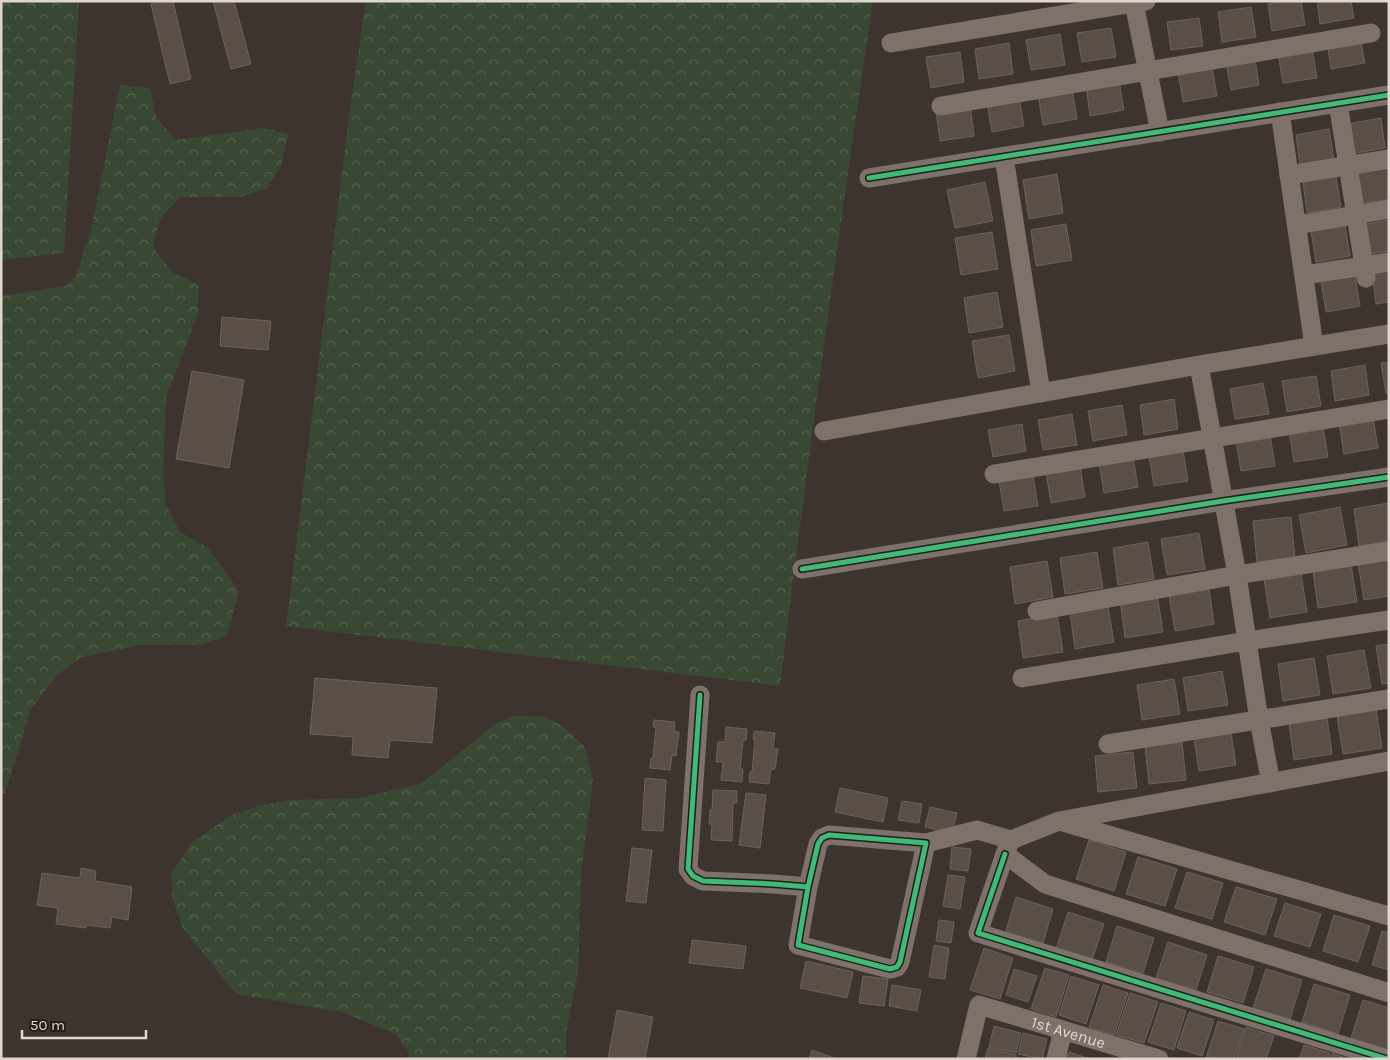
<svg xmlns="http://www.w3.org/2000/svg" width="1390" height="1060" font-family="Karla,sans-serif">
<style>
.forest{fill:url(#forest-crowns)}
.building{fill:#594f46;stroke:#69625d}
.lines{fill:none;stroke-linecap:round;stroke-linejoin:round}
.minor{stroke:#7d716a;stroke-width:19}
.cycleway-casing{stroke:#241c18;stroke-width:8}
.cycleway{stroke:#3abd76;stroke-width:5}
.labels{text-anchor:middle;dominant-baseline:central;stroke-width:4;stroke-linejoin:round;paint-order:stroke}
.street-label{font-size:16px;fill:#e0d5cf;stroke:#241c18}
</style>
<defs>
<pattern id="forest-crowns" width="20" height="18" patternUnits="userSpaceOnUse" patternTransform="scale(1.25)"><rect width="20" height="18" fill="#384833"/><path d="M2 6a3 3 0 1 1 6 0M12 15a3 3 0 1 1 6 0" fill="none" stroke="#546250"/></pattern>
</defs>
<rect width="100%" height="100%" fill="#3e342f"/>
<g class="forest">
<polygon points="1,1 79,1 64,253 1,260"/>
<path d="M 366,1 L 873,1 C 839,229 808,457 780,686 L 286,626 L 350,109 Z"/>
<polygon points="120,85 150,88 156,117 175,140 263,128 288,134 282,163 267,189 240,197 180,197 160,219 153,247 172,272 199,285 198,314 166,397 163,476 166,505 180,532 207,547 239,591 227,636 199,645 140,645 82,657 57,675 31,709 5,793 1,794 1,296 65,286 75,278 91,230"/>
<polygon points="512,716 542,716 560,724 584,746 593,779 581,872 578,972 566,1033 566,1059 408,1059 408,1051 396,1034 342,1012 236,994 182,927 172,896 172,873 192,842 232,815 258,806 288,800 359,798 421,784 495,724"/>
</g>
<g class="building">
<polygon points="162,1 173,1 191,79 170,84 151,4"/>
<polygon points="213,1 234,1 251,64 231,69"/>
<polygon points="1285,1 1301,1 1305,25 1272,31 1268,4"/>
<polygon points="1317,1 1351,1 1354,18 1320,24"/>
<polygon points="1251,7 1256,37 1222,42 1218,12"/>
<polygon points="1199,18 1203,46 1171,50 1167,22"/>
<polygon points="1111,28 1116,57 1082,62 1077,33"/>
<polygon points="1060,34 1065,65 1031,70 1026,40"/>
<polygon points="1360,37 1365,63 1331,69 1327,42"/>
<polygon points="1009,43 1013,74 979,79 975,49"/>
<polygon points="1312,48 1317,78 1283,83 1278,53"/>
<polygon points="960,52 964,82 931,88 926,57"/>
<polygon points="1255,59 1259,85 1231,90 1226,63"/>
<polygon points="1212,66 1217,96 1183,102 1178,71"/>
<polygon points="1119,80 1124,110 1090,116 1086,85"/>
<polygon points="1072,89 1077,119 1043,125 1038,94"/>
<polygon points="1019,97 1024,126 992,132 987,102"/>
<polygon points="970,105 974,136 940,141 936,111"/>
<polygon points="1381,118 1385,148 1351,154 1347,124"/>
<polygon points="1329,129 1334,159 1300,165 1296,135"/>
<polygon points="1389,168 1389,199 1359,204 1355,174"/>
<polygon points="1057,174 1063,213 1029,219 1023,180"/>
<polygon points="1336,177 1341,207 1307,213 1303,182"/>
<polygon points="985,182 993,221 955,228 947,190"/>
<polygon points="1389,220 1389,251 1370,254 1365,224"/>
<polygon points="1066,224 1072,260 1036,266 1031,230"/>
<polygon points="1345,226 1350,256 1316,262 1311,231"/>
<polygon points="992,232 998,269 961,275 955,238"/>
<polygon points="1389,271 1389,302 1376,304 1372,274"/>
<polygon points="1355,276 1360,306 1326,312 1321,281"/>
<polygon points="997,292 1003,327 969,333 964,298"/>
<polygon points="222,317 271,321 268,350 220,346"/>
<polygon points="1009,335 1015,371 978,378 972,341"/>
<polygon points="1389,362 1389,393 1386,393 1381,363"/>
<polygon points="1365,365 1369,395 1335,401 1331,371"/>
<polygon points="192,371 244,380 229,468 176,459"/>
<polygon points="1316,376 1321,406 1287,412 1282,381"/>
<polygon points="1263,383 1269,414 1235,419 1230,389"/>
<polygon points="1174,399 1178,429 1144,435 1140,405"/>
<polygon points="1122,405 1127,435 1093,441 1088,411"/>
<polygon points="1072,414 1077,445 1043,450 1038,420"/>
<polygon points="1373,418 1378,448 1344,454 1339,423"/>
<polygon points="1022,424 1026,451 993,457 988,430"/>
<polygon points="1323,426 1328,457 1294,462 1289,432"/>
<polygon points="1270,435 1275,466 1241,471 1236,441"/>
<polygon points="1183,450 1188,481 1154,486 1149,456"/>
<polygon points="1133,457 1138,487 1104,493 1099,462"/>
<polygon points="1080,467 1085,497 1051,503 1046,472"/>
<polygon points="1033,475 1038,506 1004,511 999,481"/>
<polygon points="1389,503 1389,541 1359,546 1354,509"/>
<polygon points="1340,507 1347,545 1306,553 1299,515"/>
<polygon points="1291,517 1295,558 1257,562 1253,521"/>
<polygon points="1199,533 1205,569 1167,575 1161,539"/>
<polygon points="1148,542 1154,579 1118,585 1113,548"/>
<polygon points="1097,552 1103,588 1065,594 1060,558"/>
<polygon points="1389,558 1389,596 1364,600 1358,563"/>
<polygon points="1047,561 1053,597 1015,604 1010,567"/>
<polygon points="1351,564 1357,602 1318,608 1313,571"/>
<polygon points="1301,573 1307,612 1270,618 1264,579"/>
<polygon points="1209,588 1214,624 1175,631 1169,595"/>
<polygon points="1157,594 1163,632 1125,638 1120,600"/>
<polygon points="1108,607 1114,642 1075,649 1070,613"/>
<polygon points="1057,614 1063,652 1023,658 1018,621"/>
<polygon points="1389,644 1389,683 1382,684 1376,646"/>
<polygon points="1364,650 1371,688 1333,694 1327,656"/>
<polygon points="1314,658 1320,695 1283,701 1278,664"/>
<polygon points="1222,671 1228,705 1188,711 1183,678"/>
<polygon points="315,678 437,688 432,743 390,740 388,758 352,755 353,737 310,734"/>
<polygon points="1174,679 1180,714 1142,720 1137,685"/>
<polygon points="1376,709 1382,748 1343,754 1337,716"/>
<polygon points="1327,717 1332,754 1294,760 1289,724"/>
<polygon points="654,720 675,722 674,732 679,732 676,756 672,755 670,770 650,768 651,758 653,758 656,727 653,727"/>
<polygon points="726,727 747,729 746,740 743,740 740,769 743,769 742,782 721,780 723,762 716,762 718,742 725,742"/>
<polygon points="754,731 775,733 773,749 778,749 775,769 771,769 769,784 749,782 750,772 752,772 755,739 753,739"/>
<polygon points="1231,733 1236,765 1199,771 1194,739"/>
<polygon points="1182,742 1186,780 1149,784 1145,747"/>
<polygon points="1133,752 1137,788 1098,792 1095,756"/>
<polygon points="645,778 666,780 663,831 642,830"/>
<polygon points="840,788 888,798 883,822 835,812"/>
<polygon points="713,790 737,791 737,803 733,803 732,841 711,840 712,824 709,824 710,810 712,810"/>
<polygon points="746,793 766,795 760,848 739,845"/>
<polygon points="902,801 922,804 919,823 898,820"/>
<polygon points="930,807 957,813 952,834 925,827"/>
<polygon points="1089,840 1126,852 1114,891 1076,879"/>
<polygon points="952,847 971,849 968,871 950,869"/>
<polygon points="632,848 652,850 646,903 626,901"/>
<polygon points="1138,857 1177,869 1165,906 1126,894"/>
<polygon points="81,868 96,871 95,881 132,887 128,920 112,917 110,928 86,925 86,928 56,924 58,908 37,905 42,873 80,878"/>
<polygon points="1187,872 1223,883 1212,919 1175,908"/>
<polygon points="948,875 965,877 960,909 943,906"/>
<polygon points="1236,887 1277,899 1265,935 1224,922"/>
<polygon points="1016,897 1053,909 1042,946 1005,934"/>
<polygon points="1285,903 1321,914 1310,947 1274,936"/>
<polygon points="1068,912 1104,924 1092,960 1056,949"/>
<polygon points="1334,915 1370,926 1358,962 1323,951"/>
<polygon points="939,920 954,922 951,943 936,941"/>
<polygon points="1117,926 1154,938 1143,973 1106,962"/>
<polygon points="1382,931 1389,933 1389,970 1372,965"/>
<polygon points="692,940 746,946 743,969 689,963"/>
<polygon points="1168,942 1207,955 1196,990 1156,978"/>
<polygon points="934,945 949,948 945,979 929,977"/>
<polygon points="984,948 1013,958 1000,999 970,990"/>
<polygon points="1218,956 1254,967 1243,1003 1207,992"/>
<polygon points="806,961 853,972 847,998 800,988"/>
<polygon points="1045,968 1069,975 1056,1017 1031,1009"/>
<polygon points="1014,969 1037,976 1028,1002 1006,995"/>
<polygon points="1266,969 1302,980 1290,1019 1253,1008"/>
<polygon points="863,976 888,979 884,1006 859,1003"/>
<polygon points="1071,976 1099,985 1086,1024 1059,1015"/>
<polygon points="1314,984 1350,995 1338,1034 1302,1022"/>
<polygon points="892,985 921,990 917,1011 889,1006"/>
<polygon points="1103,985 1128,993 1114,1035 1089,1027"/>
<polygon points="1130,993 1158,1002 1144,1043 1116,1035"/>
<polygon points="1363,1000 1389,1008 1389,1050 1351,1038"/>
<polygon points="1161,1003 1186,1011 1174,1050 1148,1042"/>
<polygon points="617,1010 653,1017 645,1059 608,1059"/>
<polygon points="1189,1012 1214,1020 1202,1056 1177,1048"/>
<polygon points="1218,1021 1244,1029 1234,1059 1206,1058"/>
<polygon points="994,1026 1021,1033 1016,1053 989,1047"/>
<polygon points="1246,1027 1274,1036 1266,1059 1236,1059"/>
<polygon points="1023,1033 1047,1039 1042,1059 1018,1054"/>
<polygon points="1304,1045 1330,1053 1328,1059 1299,1059"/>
<polygon points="988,1048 1016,1055 1016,1059 985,1059"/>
<polygon points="812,1050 837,1059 809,1059"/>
<polygon points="1069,1052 1090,1059 1066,1059"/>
<polygon points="1332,1053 1348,1059 1330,1059"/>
</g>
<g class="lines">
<g class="minor">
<polyline points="1134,3 1160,132"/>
<polyline points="891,43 1146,1"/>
<polyline points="1338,103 1366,278"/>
<polyline points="941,106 1371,33"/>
<polyline points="1280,112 1314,346"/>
<polyline points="1004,157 1041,393"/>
<polyline points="1289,175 1389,159"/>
<polyline points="869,178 1389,95"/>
<polyline points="1297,225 1389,209"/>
<polyline points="1304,275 1389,262"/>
<polyline points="1199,365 1237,575 1259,720 1271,783"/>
<polyline points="824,431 1199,365 1389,334"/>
<polyline points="994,474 1389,409"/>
<polyline points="802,569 1223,501 1389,477"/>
<polyline points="1037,611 1237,575 1389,551"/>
<polyline points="1022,678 1247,641 1389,620"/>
<polyline points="700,695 688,869 693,876 703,881 773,884 808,887 818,844 822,838 829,835 926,843 900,962 897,967 890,969 798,945 808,887"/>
<polyline points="1108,744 1389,699"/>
<polyline points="1063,822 1389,916"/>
<polyline points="926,843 977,830 1011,840 1059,821 1389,761"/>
<polyline points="1009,844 1005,854 1045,884 1389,993"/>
<polyline points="1005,854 978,933 1387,1059"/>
<path id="s1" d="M 966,1059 L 979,1005 L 1159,1059"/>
<polyline points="1056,1059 1063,1030"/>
</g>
<g class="cycleway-casing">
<g id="cycleway">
<polyline points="869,178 1389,95"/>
<polyline points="802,569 1223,501 1389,477"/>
<polyline points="700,695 688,869 693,876 703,881 773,884 808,887 818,844 822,838 829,835 926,843 900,962 897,967 890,969 798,945 808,887"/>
<polyline points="1005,854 978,933 1387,1059"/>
</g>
</g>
<use href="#cycleway" class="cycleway"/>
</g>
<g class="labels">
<g class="street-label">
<text stroke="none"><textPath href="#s1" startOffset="149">1st Avenue</textPath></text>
</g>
</g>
<rect width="1390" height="1060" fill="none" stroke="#e0d5cf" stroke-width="5"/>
<path d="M22 1030v8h124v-8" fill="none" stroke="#e0d5cf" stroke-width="2.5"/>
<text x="30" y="1030" font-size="15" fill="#e0d5cf" stroke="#241c18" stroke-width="4" paint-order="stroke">50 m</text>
</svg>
